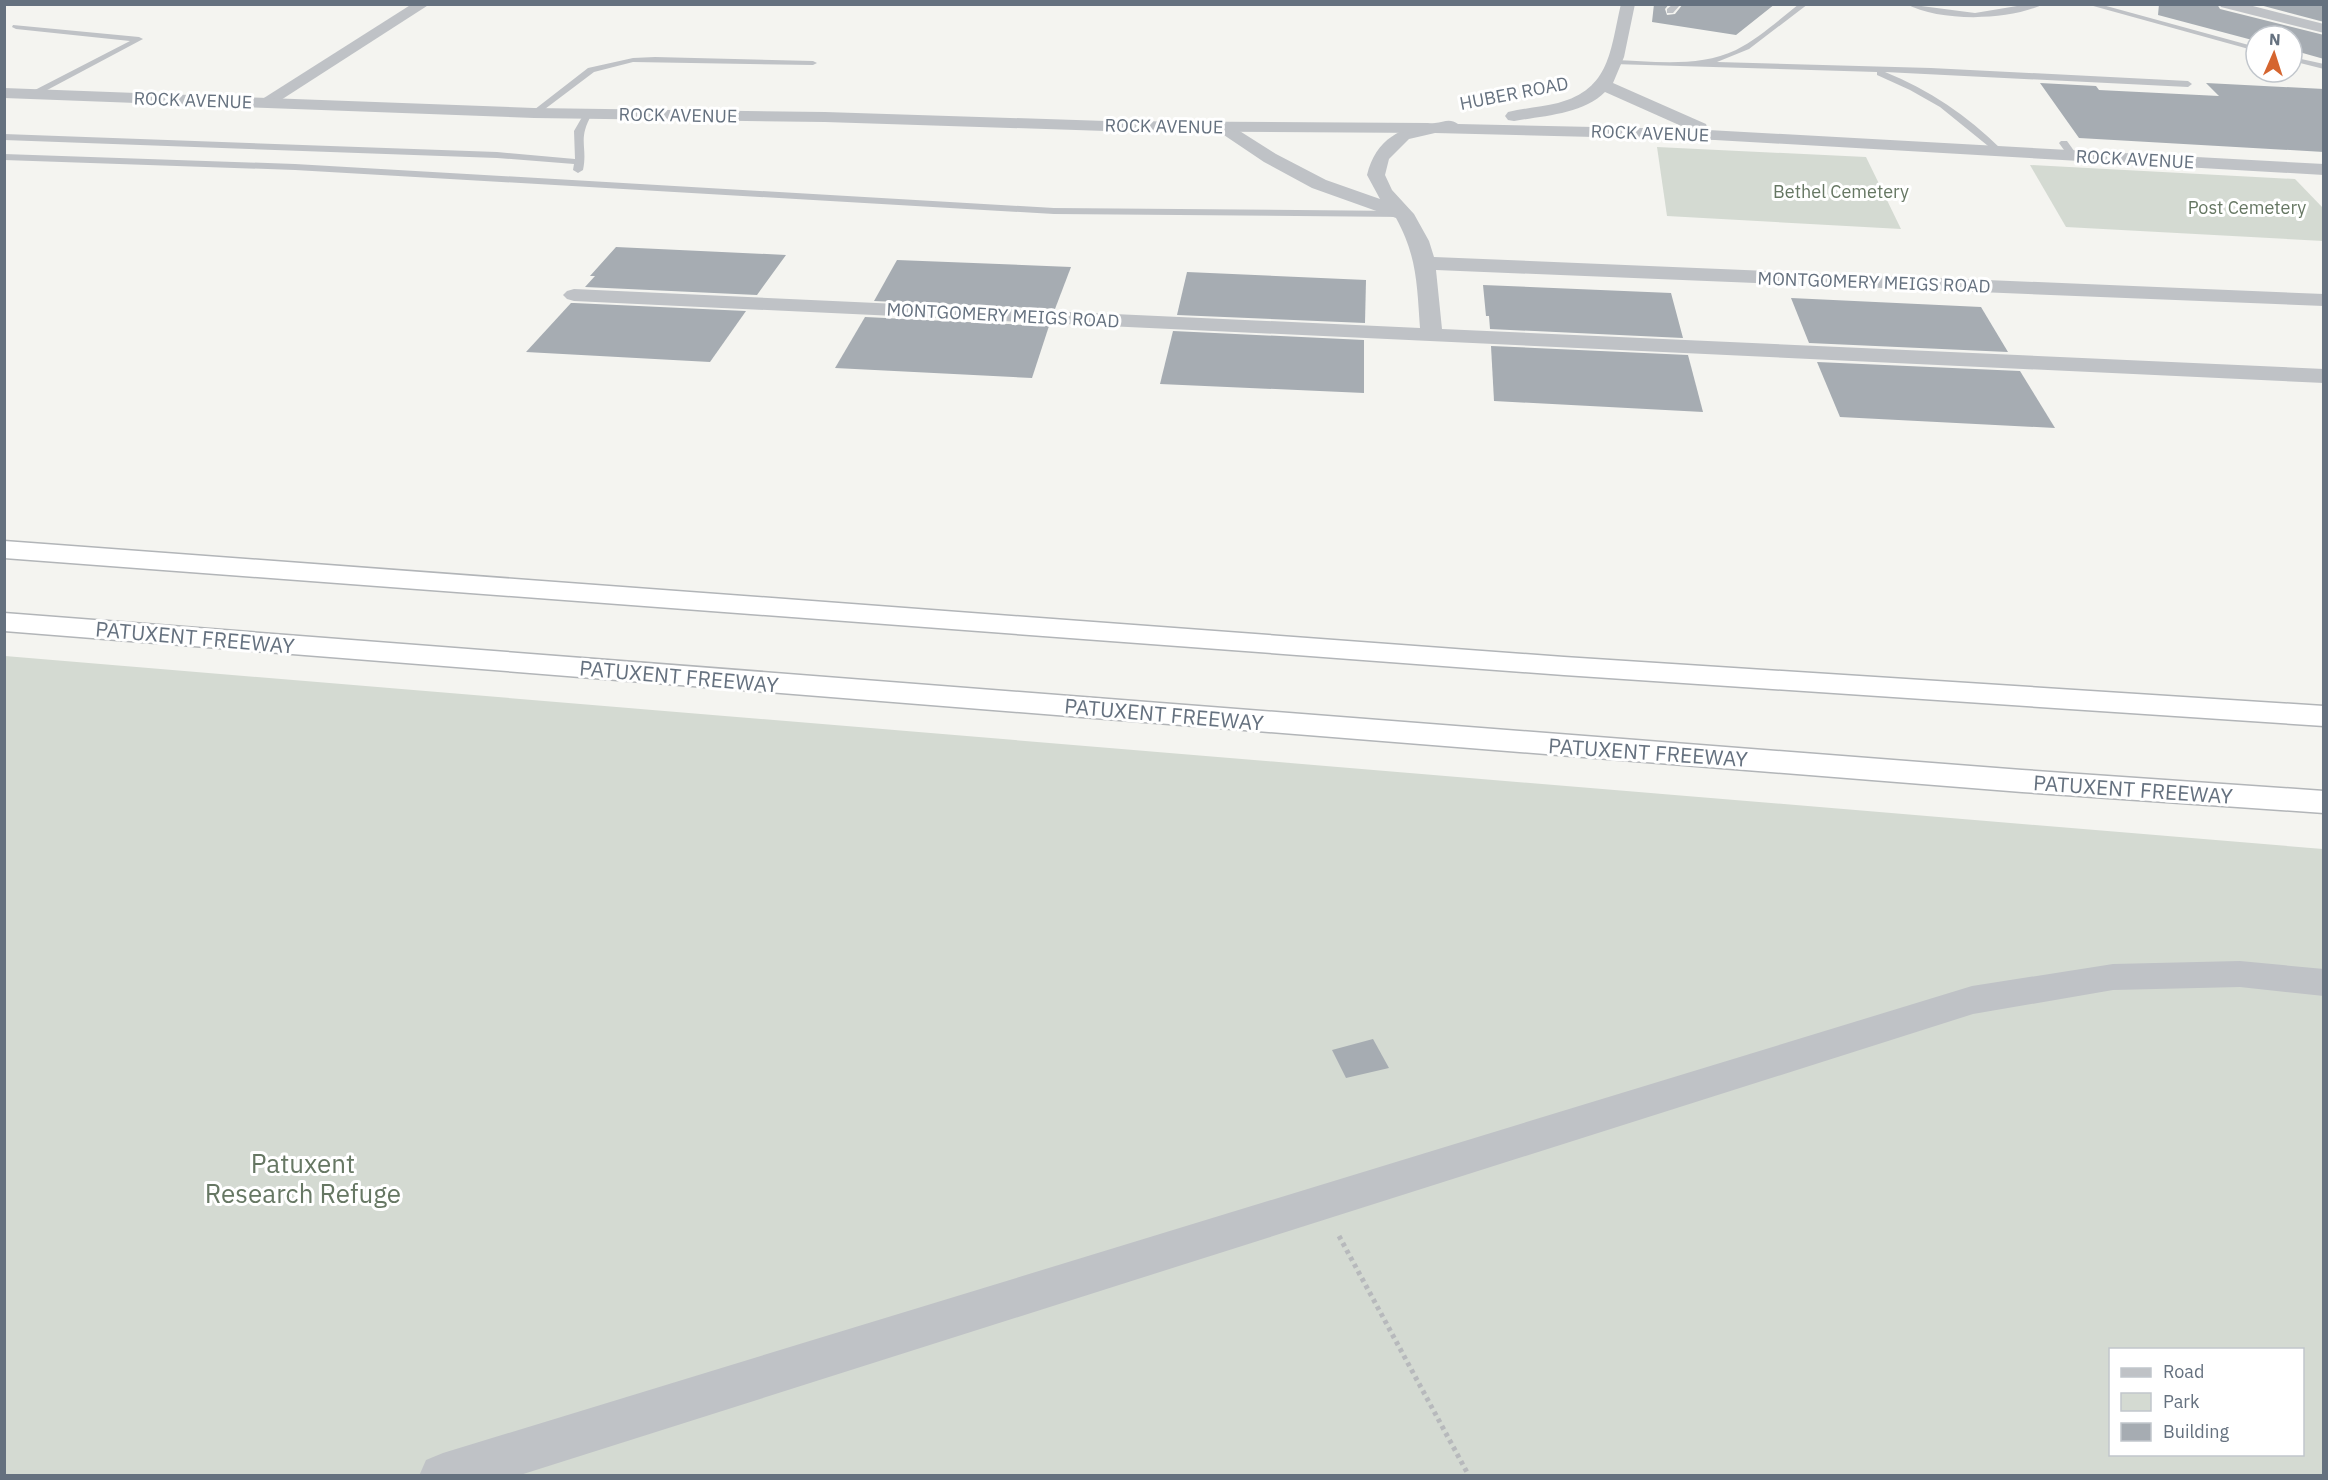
<svg xmlns="http://www.w3.org/2000/svg" width="2328" height="1480" font-family="'IBM Plex Sans',sans-serif">
<style>
.green{fill:#d4dad2;fill-rule:evenodd}
.building{fill:#a6acb2}
.lines{fill:none;stroke-linecap:round;stroke-linejoin:round}
.motorway-casing{stroke:#b2b5b8;stroke-width:3}
.path{stroke:#b7b9bc;stroke-width:5;stroke-dasharray:4 4;stroke-linecap:butt}
.service{fill:#bfc2c6;fill-rule:evenodd}
.minor{fill:#bfc2c6;fill-rule:evenodd}
.tertiary{fill:#bfc2c6;fill-rule:evenodd}
.motorway{fill:#fff;fill-rule:evenodd}
.labels{text-anchor:middle;dominant-baseline:central;stroke-width:6;stroke-linejoin:round;paint-order:stroke}
.far-street-label{font-size:18px;fill:#65717f;stroke:#fff}
.far-park-label{font-size:18px;fill:#667763;stroke:#fff}
.street-label{font-size:21px;fill:#65717f;stroke:#fff}
.near-park-label{font-size:26px;fill:#667763;stroke:#fff}
</style>
<rect width="100%" height="100%" fill="#f4f4f0"/>
<g class="green">
<polygon points="1657,147 1866,157 1901,229 1667,216"/>
<polygon points="2030,165 2295,179 2323,208 2323,241 2066,227"/>
<path d="M 5,656 L 2323,849 L 2323,1475 L 5,1475 ZM 2110,1350 L 2302,1350 L 2302,1454 L 2110,1454 Z"/>
</g>
<g class="building">
<polygon points="1654,4 1669,4 1665,9 1667,15 1675,14 1683,4 1775,4 1736,35 1652,22"/>
<polygon points="2159,4 2217,4 2220,9 2324,35 2324,59 2292,50 2292,36 2256,36 2256,41 2158,15"/>
<polygon points="2256,4 2324,4 2324,22"/>
<polygon points="2040,83 2096,86 2099,90 2219,96 2206,83 2324,89 2324,152 2079,138"/>
<polygon points="616,247 786,255 757,295 585,287 595,276 590,276"/>
<polygon points="897,260 1071,267 1055,309 874,301"/>
<polygon points="1187,272 1366,280 1365,323 1177,315"/>
<polygon points="1483,285 1671,293 1683,338 1490,329 1489,316 1486,316"/>
<polygon points="1791,298 1981,307 2008,352 1809,343"/>
<polygon points="571,303 574,303 746,311 710,362 526,352"/>
<polygon points="865,317 1049,326 1032,378 835,368"/>
<polygon points="1173,331 1364,340 1364,393 1160,384"/>
<polygon points="1491,346 1688,355 1703,412 1494,401"/>
<polygon points="1817,362 2020,371 2055,428 1840,417"/>
<polygon points="1373,1039 1389,1068 1346,1078 1332,1050"/>
</g>
<g class="lines">
<g class="motorway-casing">
<g id="motorway">
<polygon points="4,541 1564,657 2324,706 2324,726 1564,675 4,558"/>
<polygon points="4,613 2022,770 2324,791 2324,813 2022,792 4,631"/>
</g>
</g>
<polyline class="path" points="1339,1236 1469,1476"/>
<g class="service">
<polygon points="1673,4 1681,4 1673,13 1667,13 1667,9"/>
<path d="M 1799,4 L 1808,4 L 1749,49 L 1717,62 L 1931,68 L 2188,81 L 2192,84 L 2188,87 L 1885,72 C 1929,90 1967,115 2001,149 L 2003,151 L 1998,154 L 1940,107 L 1910,90 L 1877,75 L 1877,72 L 1613,64 L 1609,62 L 1613,60 C 1653,61 1698,68 1736,50 C 1759,38 1779,20 1799,4 Z"/>
<path d="M 1906,4 L 1975,13 L 2029,4 L 2044,4 C 2009,21 1940,22 1906,4 Z"/>
<polygon points="2086,4 2099,4 2256,47 2256,51"/>
<polygon points="13,25 139,37 143,39 34,97 30,94 31,92 130,41 16,29 12,27"/>
<polygon points="655,57 813,61 817,63 813,65 633,62 594,72 537,115 530,113 588,68 633,58"/>
<polygon points="2292,57 2324,64 2324,69 2292,61"/>
<path d="M 585,112 L 592,114 C 577,140 588,146 583,170 L 578,173 L 573,170 L 574,164 L 497,158 L 4,140 L 4,134 L 497,152 L 575,159 L 574,131 Z"/>
<polygon points="2061,141 2067,141 2077,155 2075,157 2069,157 2059,143"/>
<polygon points="4,154 295,164 1054,208 1404,211 1409,214 1404,217 1054,214 295,170 4,160"/>
</g>
<g class="minor">
<polygon points="412,4 430,4 270,107 258,107 256,103"/>
<path d="M 1621,4 L 1635,4 L 1624,57 L 1613,83 L 1706,124 L 1708,130 L 2324,164 L 2324,175 L 1715,140 L 1435,133 L 1409,139 L 1389,159 L 1385,175 L 1392,190 L 1414,214 L 1429,241 L 1434,257 L 2324,294 L 2324,306 L 1436,270 L 1442,329 L 2324,369 L 2324,383 L 574,301 L 567,299 L 563,295 L 567,291 L 574,289 L 1420,328 C 1417,285 1417,256 1396,218 L 1312,188 L 1264,162 L 1212,127 L 1215,123 L 1227,123 L 1276,154 L 1326,180 L 1380,199 L 1367,175 C 1376,139 1401,126 1435,123 C 1444,122 1450,118 1458,124 L 1688,129 L 1605,92 C 1583,114 1543,116 1514,121 L 1508,120 L 1505,116 L 1508,112 C 1525,108 1542,107 1558,103 C 1611,89 1610,50 1621,4 Z"/>
<polygon points="2219,4 2245,4 2324,24 2324,33 2221,7"/>
<polygon points="2240,961 2324,969 2324,996 2240,987 2113,990 1973,1014 517,1476 419,1476 426,1460 443,1453 1972,986 2113,964"/>
</g>
<polygon class="tertiary" points="4,88 534,108 825,112 1106,121 1428,123 1434,124 1437,128 1434,132 1428,133 1106,131 825,122 534,118 4,98"/>
<use href="#motorway" class="motorway"/>
</g>
<g class="labels">
<g class="far-street-label">
<text transform="translate(1514 93) rotate(-11)">HUBER ROAD</text>
<text transform="translate(193 100) rotate(2)">ROCK AVENUE</text>
<text transform="translate(678 115) rotate(1)">ROCK AVENUE</text>
<text transform="translate(1164 126) rotate(1)">ROCK AVENUE</text>
<text transform="translate(1650 133) rotate(2)">ROCK AVENUE</text>
<text transform="translate(2135 159) rotate(3)">ROCK AVENUE</text>
<text transform="translate(1874 282) rotate(2)">MONTGOMERY MEIGS ROAD</text>
<text transform="translate(1003 315) rotate(3)">MONTGOMERY MEIGS ROAD</text>
</g>
<g class="far-park-label">
<text x="1841" y="191">Bethel Cemetery</text>
<text x="2247" y="207">Post Cemetery</text>
</g>
<g class="street-label">
<text transform="translate(195 637) rotate(5)">PATUXENT FREEWAY</text>
<text transform="translate(679 676) rotate(5)">PATUXENT FREEWAY</text>
<text transform="translate(1164 714) rotate(5)">PATUXENT FREEWAY</text>
<text transform="translate(1648 752) rotate(4)">PATUXENT FREEWAY</text>
<text transform="translate(2133 789) rotate(4)">PATUXENT FREEWAY</text>
</g>
<g class="near-park-label">
<text x="303" y="1163">Patuxent<tspan x="303" dy="30">Research Refuge</tspan></text>
</g>
</g>
<rect width="2328" height="1480" fill="none" stroke="#65717f" stroke-width="12"/>
<rect x="2109" y="1348" width="195" height="108" fill="#ffffff" stroke="#c1c6cc" stroke-width="1.5"/>
<rect x="2121" y="1368" width="30" height="9" fill="#bfc2c6" stroke="#c1c6cc" stroke-width="1.5"/>
<text x="2163" y="1378" font-size="18" fill="#65717f">Road</text>
<rect x="2121" y="1393" width="30" height="18" fill="#d4dad2" stroke="#c1c6cc" stroke-width="1.5"/>
<text x="2163" y="1408" font-size="18" fill="#65717f">Park</text>
<rect x="2121" y="1423" width="30" height="18" fill="#a6acb2" stroke="#c1c6cc" stroke-width="1.5"/>
<text x="2163" y="1438" font-size="18" fill="#65717f">Building</text>
<g transform="translate(2274 54) rotate(3)"><circle r="28" fill="#ffffff" stroke="#c1c6cc" stroke-width="1.5"/>
<path d="M0-4.5L10 22L0 15L-10 22Z" fill="#d5652f"/>
<text y="-9" font-size="16" font-weight="bold" text-anchor="middle" fill="#65717f">N</text>
</g>
</svg>
